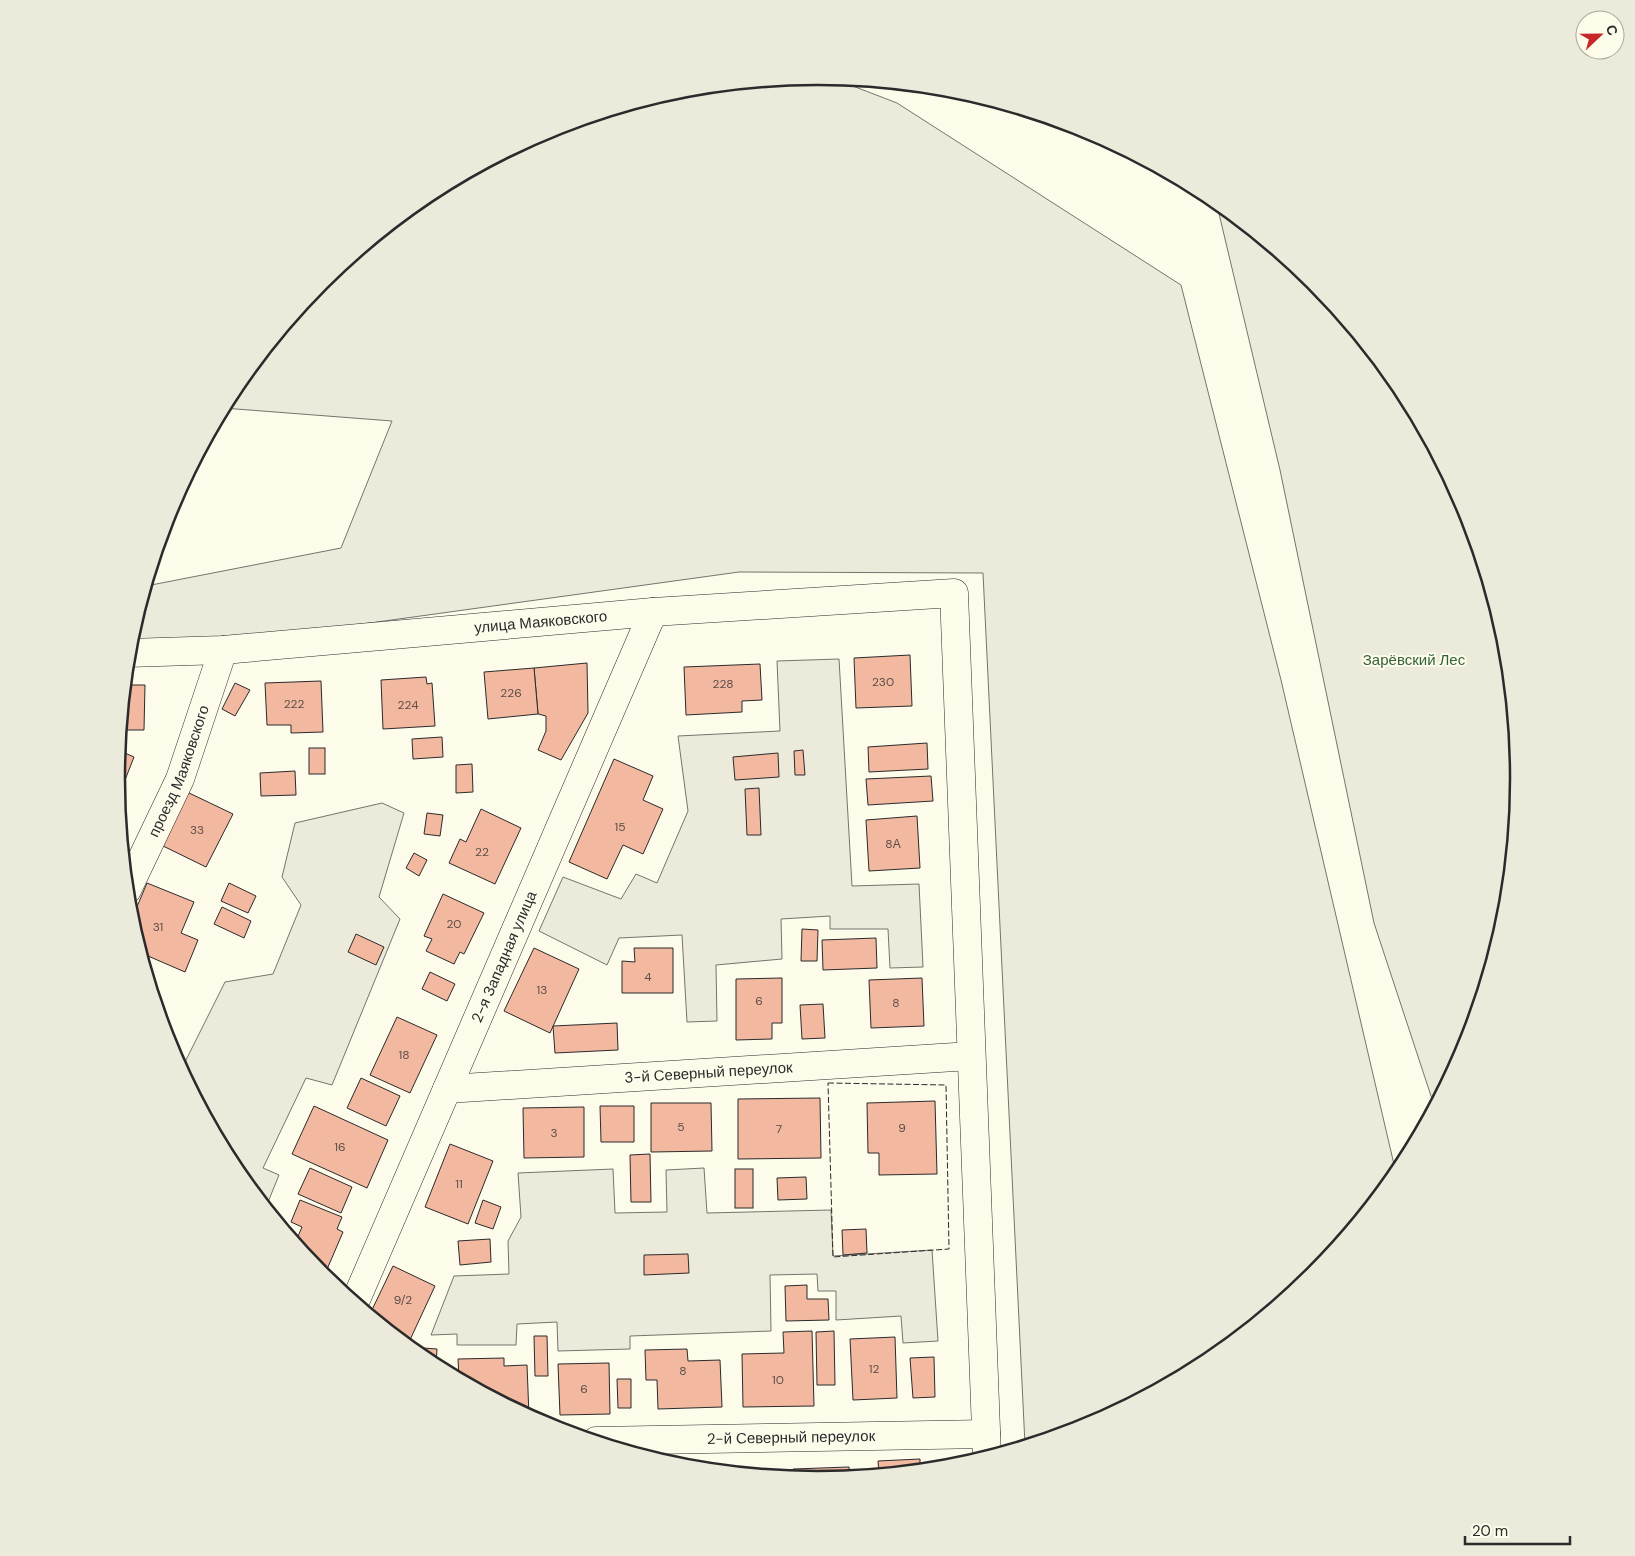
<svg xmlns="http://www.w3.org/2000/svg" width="1635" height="1556" font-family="'DM Sans',sans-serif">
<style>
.green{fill:#ecebdb;stroke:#74746e}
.building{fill:#f2b8a0;stroke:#2b2b2b}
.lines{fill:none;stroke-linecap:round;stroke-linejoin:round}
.minor-casing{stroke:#2b2b2b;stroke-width:29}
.minor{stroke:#fdfbea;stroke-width:28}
.fence{stroke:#2b2b2b;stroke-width:1;stroke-dasharray:6 2.5;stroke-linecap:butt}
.labels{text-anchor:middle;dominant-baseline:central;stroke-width:4;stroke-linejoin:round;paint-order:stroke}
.number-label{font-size:12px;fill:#5d4e48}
.street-label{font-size:15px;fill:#2b2b2b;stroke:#fdfbea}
.park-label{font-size:15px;fill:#34623c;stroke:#fdfbea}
.rim{fill:none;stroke:#2b2b2b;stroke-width:2.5}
</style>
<rect width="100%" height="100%" fill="#fdfbea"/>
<g class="green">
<polygon points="818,76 832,78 897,103 1181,285 1281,680 1396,1173 1314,1274 1207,1362 1086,1426 1025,1445 983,573 739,572 283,635 129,641 146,586 341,548 392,421 223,408 234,388 321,282 428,194 549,130 681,90"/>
<polygon points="1216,201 1314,282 1401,388 1466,510 1506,641 1519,778 1506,915 1466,1047 1434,1105 1374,923 1280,470"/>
<polygon points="839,659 852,886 919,884 923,967 890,968 888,929 830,929 830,916 781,919 782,959 716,965 717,1021 687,1022 682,935 619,938 607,965 539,931 563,877 621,899 636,874 657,883 688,811 678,736 780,731 777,661"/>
<polygon points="382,803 404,813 379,897 400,919 332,1085 306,1078 263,1168 279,1175 266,1207 234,1168 181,1070 225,982 273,974 301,905 282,877 295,823"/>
<polygon points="704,1168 707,1213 831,1210 833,1256 932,1250 938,1341 903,1343 901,1316 836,1320 836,1291 818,1291 817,1274 770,1275 771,1331 630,1336 630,1349 558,1351 557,1322 517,1324 516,1345 457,1345 457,1334 431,1335 454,1276 509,1274 508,1241 521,1217 518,1173 613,1169 615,1213 667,1212 666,1170"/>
</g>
<g class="building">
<polygon points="910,655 912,706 856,708 854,658"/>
<polygon points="587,663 588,713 561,760 538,750 546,731 546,716 538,714 534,668"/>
<polygon points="760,664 762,700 742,701 742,712 686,715 684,667"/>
<polygon points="534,668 538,714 488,719 484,672"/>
<polygon points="426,677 427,684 432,683 435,726 383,729 381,680"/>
<polygon points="321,681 323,732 291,733 291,725 267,725 265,683"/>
<polygon points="235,683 250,690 235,716 222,709"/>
<polygon points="125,685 145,685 144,730 121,730"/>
<polygon points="442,737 443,757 413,759 412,739"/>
<polygon points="927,743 928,769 869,772 868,747"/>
<rect x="309" y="748" width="16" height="26"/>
<polygon points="118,750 134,757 118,798 116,778"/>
<polygon points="803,750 805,775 795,775 794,751"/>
<polygon points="778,753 779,777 735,780 733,757"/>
<polygon points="614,759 653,776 643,800 663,809 643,854 623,845 607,879 569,862"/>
<polygon points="472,764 473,792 456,793 456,765"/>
<polygon points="295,771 296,795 261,796 260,773"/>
<polygon points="931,776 933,801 868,805 866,779"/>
<polygon points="759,788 761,835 747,835 745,789"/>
<polygon points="187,792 233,814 206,867 161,845"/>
<polygon points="481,809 521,828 495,884 449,863 460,839 466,842"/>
<polygon points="427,813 443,815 440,836 424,834"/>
<polygon points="917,816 920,868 869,871 866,820"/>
<polygon points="414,853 427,860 419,876 406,868"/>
<polygon points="147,883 194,902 181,933 198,940 185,972 141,953 131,921"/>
<polygon points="229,883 256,896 248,913 221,901"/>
<polygon points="443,894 484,913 464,954 460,952 454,964 426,951 432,939 424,936"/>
<polygon points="222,907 251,921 244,938 214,924"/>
<polygon points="802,929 818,930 817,961 801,961"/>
<polygon points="356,934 384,947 376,965 348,952"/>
<polygon points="876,938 877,968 823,970 822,940"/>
<polygon points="534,948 579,969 550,1033 504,1011"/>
<polygon points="634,948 673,948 673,993 622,993 622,961 635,962"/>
<polygon points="430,972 455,984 447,1001 422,989"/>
<polygon points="782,978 782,1023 772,1023 772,1039 736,1040 736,979"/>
<polygon points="922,978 924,1026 871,1028 869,980"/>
<polygon points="823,1004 825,1038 802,1039 800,1005"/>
<polygon points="397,1017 437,1035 410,1093 370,1075"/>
<polygon points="617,1023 618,1050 555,1053 553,1026"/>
<polygon points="361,1078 400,1096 386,1126 347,1108"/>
<polygon points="820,1098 821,1158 738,1159 738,1099"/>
<polygon points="935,1101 937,1174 879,1175 879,1153 868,1153 867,1103"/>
<polygon points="651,1103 711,1103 712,1151 651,1152"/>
<polygon points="314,1106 388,1140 367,1188 292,1154"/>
<polygon points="600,1106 634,1106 634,1142 601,1142"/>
<polygon points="584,1107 584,1157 524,1158 523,1108"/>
<polygon points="450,1144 493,1161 468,1224 425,1207"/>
<polygon points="650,1154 651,1202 631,1202 630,1155"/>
<polygon points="310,1168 352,1187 341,1213 298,1194"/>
<rect x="735" y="1169" width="18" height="39"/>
<polygon points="806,1177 807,1199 778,1200 777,1178"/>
<polygon points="300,1200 342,1217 337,1229 343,1232 325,1274 319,1272 295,1243 302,1227 291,1222"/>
<polygon points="483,1200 501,1207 493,1229 475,1223"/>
<polygon points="866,1229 867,1253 843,1255 842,1230"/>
<polygon points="490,1239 491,1262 460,1265 458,1241"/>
<polygon points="688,1254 689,1273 644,1275 644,1255"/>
<polygon points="393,1266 435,1286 409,1342 398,1337 370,1314"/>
<polygon points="807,1285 807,1299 828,1299 829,1320 786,1321 785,1286"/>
<polygon points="812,1331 814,1406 743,1407 742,1354 784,1353 783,1332"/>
<polygon points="834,1331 835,1385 817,1385 816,1332"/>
<polygon points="534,1336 547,1336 548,1376 535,1376"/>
<polygon points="895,1337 897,1398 853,1400 850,1339"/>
<polygon points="410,1347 437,1349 436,1366 427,1361"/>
<polygon points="687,1349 688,1361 720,1360 722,1407 658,1409 657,1380 646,1380 645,1350"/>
<polygon points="934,1357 935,1397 913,1398 910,1358"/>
<polygon points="504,1358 504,1366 527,1365 529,1416 459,1378 458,1359"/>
<polygon points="609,1363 610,1414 560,1415 558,1364"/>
<polygon points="617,1379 631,1379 631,1408 618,1408"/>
<polygon points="920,1459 920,1470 879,1474 878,1461"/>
<polygon points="849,1467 850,1477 817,1480 793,1477 793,1469"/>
<polygon points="712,1469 749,1469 749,1473"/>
</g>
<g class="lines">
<g class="minor-casing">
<g id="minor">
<path id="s1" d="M 128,653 L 223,650 L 653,612 L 954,593 L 987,1456"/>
<path id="s2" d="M 127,890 L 180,779 L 223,650"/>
<path id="s3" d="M 447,1089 L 971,1056"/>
<path id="s4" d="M 355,1302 L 653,612"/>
<path id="s5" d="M 596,1441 L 986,1434"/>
</g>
</g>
<use href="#minor" class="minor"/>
<polygon class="fence" points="828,1083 946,1085 949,1249 833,1257"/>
</g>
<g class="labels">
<g class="number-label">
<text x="883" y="682">230</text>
<text x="723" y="684">228</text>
<text x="511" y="693">226</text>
<text x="294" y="704">222</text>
<text x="408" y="705">224</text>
<text x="620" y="827">15</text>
<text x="197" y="830">33</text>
<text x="893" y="844">8А</text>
<text x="482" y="852">22</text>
<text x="454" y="924">20</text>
<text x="158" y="927">31</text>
<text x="648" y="977">4</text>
<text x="542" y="990">13</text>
<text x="759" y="1001">6</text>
<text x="896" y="1003">8</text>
<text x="404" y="1055">18</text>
<text x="681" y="1127">5</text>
<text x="902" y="1128">9</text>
<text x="779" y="1129">7</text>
<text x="554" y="1133">3</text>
<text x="340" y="1147">16</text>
<text x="459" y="1184">11</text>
<text x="403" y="1300">9/2</text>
<text x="874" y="1369">12</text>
<text x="683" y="1371">8</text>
<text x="778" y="1380">10</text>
<text x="584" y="1389">6</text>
</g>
<g class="street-label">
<text stroke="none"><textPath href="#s1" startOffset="414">улица Маяковского</textPath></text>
<text stroke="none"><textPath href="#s2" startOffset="130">проезд Маяковского</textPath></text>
<text stroke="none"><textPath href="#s4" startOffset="376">2-я Западная улица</textPath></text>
<text stroke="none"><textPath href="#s3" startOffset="262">3-й Северный переулок</textPath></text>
<text stroke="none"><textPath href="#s5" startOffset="195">2-й Северный переулок</textPath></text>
</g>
<g class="park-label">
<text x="1414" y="660">Зарёвский Лес</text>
</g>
</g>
<path d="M0 0H1635V1556H0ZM817 85H818A692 692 0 0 1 1510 777V779A692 692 0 0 1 818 1471H817A692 692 0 0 1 125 779V777A692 692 0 0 1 817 85Z" fill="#eceadb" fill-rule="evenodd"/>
<path class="rim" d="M817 85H818A692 692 0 0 1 1510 777V779A692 692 0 0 1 818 1471H817A692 692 0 0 1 125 779V777A692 692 0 0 1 817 85Z"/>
<g transform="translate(1600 35) rotate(68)"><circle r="24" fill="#fdfbea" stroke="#a9a89e"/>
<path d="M0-4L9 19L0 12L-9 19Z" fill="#c62828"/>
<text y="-8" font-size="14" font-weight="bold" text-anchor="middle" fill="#2b2b2b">С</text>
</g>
<path d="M1465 1536v8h105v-8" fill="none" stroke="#2b2b2b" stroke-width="2.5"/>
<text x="1472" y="1536" font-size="15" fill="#2b2b2b" stroke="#fdfbea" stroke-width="4" paint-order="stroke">20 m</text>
</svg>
